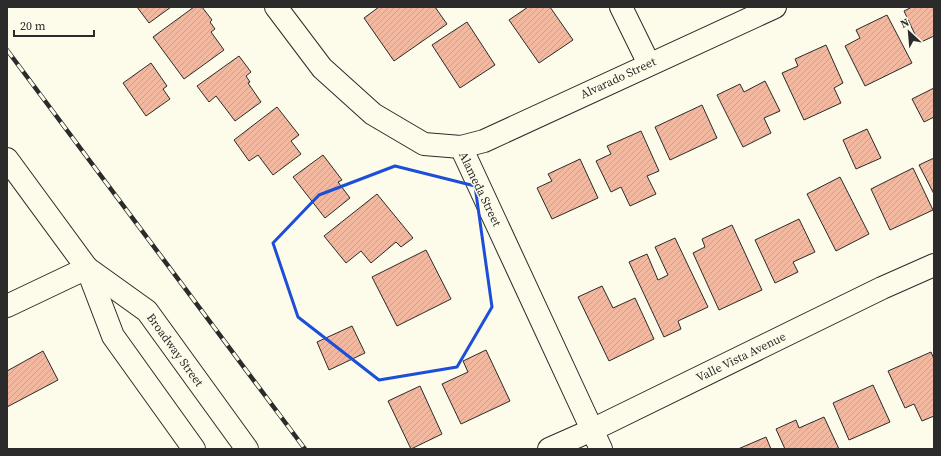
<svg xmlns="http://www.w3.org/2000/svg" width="941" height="456" font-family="'Source Serif 4',serif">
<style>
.building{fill:url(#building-hatch);stroke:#2b2b2b}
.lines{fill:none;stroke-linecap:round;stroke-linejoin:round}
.street-casing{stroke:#2b2b2b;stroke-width:24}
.secondary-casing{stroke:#2b2b2b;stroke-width:24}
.street{stroke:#fdfbea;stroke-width:22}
.secondary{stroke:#fdfbea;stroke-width:22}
.rail-casing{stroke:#2b2b2b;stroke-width:4.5}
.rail{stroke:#fdfbea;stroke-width:3;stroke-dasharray:9;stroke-linecap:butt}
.marked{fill:none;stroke:#1d4ed8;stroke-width:3;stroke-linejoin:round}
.labels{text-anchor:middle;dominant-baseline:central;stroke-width:3;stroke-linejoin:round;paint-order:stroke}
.street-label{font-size:12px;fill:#2b2b2b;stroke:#fdfbea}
</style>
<defs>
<pattern id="building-hatch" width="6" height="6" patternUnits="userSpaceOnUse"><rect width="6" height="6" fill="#f2b8a0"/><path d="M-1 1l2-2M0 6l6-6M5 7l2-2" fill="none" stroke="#d09e8a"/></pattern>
</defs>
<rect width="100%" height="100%" fill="#fdfbea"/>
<g class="building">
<polygon points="137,7 171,7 149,23"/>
<polygon points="194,7 202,7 212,20 210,22 215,29 211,32 224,50 184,79 153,37"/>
<polygon points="379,7 435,7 447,24 394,61 364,18"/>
<polygon points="528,7 550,7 573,40 539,63 509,20"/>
<polygon points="912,7 934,7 934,36 919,43 904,11"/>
<polygon points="887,15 912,63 865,86 845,46 860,38 856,30"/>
<polygon points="467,22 495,65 460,88 432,45"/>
<polygon points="826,45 843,83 834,88 841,103 804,120 782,73 798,66 795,59"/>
<polygon points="239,56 251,72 246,76 250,82 248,83 261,102 235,121 216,96 209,102 197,86"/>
<polygon points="151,63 167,86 163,89 170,99 146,116 123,83"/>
<polygon points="765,81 780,111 764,118 771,133 743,147 717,95 740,84 744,92"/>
<polygon points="934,88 934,117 924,122 912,99"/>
<polygon points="702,105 717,138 670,160 655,127"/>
<polygon points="277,107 299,135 291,141 301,154 273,175 258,155 249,161 234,140"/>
<polygon points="867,129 881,158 856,169 843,140"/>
<polygon points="641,131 659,171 647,176 656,194 630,206 621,187 611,192 596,161 611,154 607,146"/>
<polygon points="323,155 342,180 338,182 350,198 325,218 293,177"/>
<polygon points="934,158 934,194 919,165"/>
<polygon points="580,159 598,198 552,219 537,188 552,181 548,174"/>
<polygon points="913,168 933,210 890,230 871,189"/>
<polygon points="840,177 869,234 836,251 807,194"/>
<polygon points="377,194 413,238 401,247 396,242 371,263 361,251 346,263 324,236"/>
<polygon points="799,219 815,252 793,262 798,272 775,283 755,240"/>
<polygon points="732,225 762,290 719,310 693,253 705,247 702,239"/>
<polygon points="675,238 708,307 678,321 681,329 664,337 629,262 647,254 658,280 668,275 655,247"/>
<polygon points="426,250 451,299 397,326 372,277"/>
<polygon points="602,286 613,308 635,298 654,339 609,361 578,297"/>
<polygon points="352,326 365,353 329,370 317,342"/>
<polygon points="486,350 510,401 461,424 442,384 468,372 463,361"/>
<polygon points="43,351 58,380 7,407 7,371"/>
<polygon points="931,352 934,359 934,416 922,421 914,404 905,408 888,371"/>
<polygon points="873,385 890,422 849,440 833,403"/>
<polygon points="420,386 442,434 411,449 388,401"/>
<polygon points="824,417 839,449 785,449 776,429 796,420 799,428"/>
<polygon points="766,437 771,449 738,449"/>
</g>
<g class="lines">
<g class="street-casing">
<g id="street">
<polyline points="276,7 322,68 373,114 424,144 461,147 484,141 775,7"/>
<polyline points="621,7 649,64"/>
<polyline points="461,147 601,449"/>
<polyline points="7,306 87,268"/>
</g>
</g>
<g class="secondary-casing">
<g id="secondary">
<polyline points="7,159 87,268 113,336 194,449"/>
<polyline points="87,268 147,311 247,449"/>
<polyline points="549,449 592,430 882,288 934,265"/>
</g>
</g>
<use href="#street" class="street"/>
<use href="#secondary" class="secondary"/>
<g class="rail-casing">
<polyline id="rail" points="7,50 305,449"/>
</g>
<use href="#rail" class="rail"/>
</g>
<path class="marked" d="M 395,166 L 475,186 L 492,307 L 457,367 L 379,380 L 298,317 L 273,243 L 319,195 Z"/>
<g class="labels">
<g class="street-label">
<text transform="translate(618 78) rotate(-25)">Alvarado Street</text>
<text transform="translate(480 189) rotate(64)">Alameda Street</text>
<text transform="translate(175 350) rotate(54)">Broadway Street</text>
<text transform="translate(741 357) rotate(-26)">Valle Vista Avenue</text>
</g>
</g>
<rect width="941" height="456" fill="none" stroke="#2b2b2b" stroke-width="16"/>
<g transform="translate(909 32) rotate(334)" stroke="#fdfbea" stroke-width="3" paint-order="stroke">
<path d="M0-3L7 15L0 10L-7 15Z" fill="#2b2b2b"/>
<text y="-6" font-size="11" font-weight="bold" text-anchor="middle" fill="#2b2b2b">N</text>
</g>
<path d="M14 30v6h80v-6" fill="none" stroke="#2b2b2b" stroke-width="2"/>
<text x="20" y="30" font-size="12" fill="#2b2b2b" stroke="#fdfbea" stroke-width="3" paint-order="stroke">20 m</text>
</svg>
